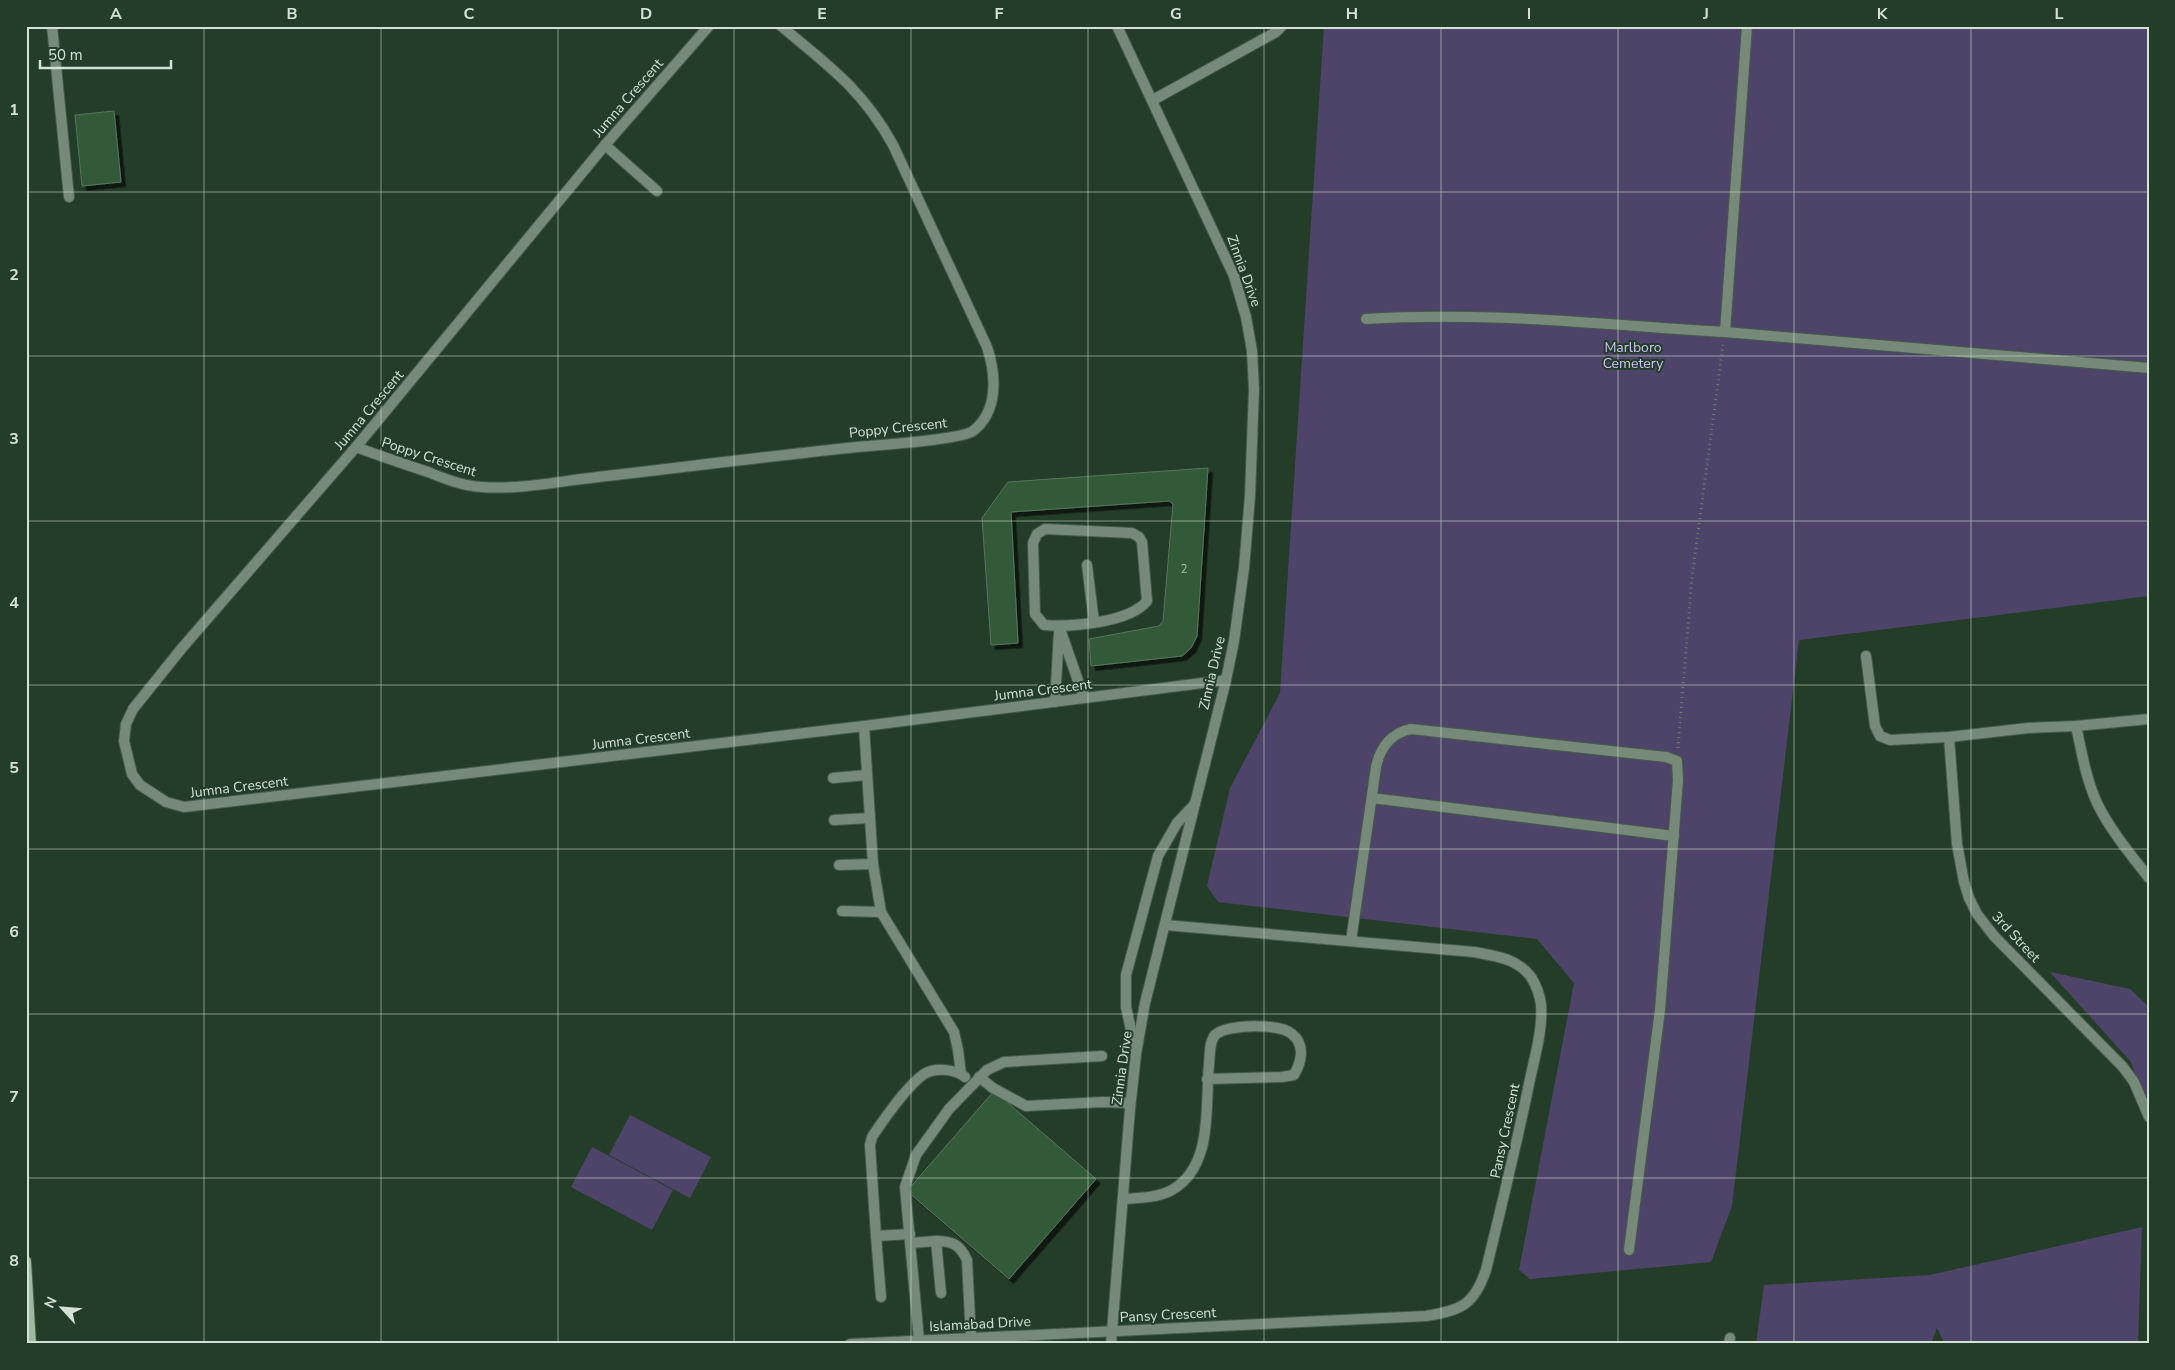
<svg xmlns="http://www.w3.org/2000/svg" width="2175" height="1370" font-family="'Nunito Sans',sans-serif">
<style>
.green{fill:#4e446a}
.building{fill:#305a39;stroke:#5a755e;filter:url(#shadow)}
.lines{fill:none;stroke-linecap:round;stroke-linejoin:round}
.service-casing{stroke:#445b48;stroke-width:12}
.minor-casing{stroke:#445b48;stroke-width:12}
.secondary-casing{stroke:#445b48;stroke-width:12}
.path{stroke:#6c816f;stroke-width:3;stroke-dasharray:1 4;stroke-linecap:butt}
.service{stroke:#778a7a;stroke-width:10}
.minor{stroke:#778a7a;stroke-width:10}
.secondary{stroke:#9bbaa0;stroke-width:10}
.grid{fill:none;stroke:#d3e2d5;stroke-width:1;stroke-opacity:0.55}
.labels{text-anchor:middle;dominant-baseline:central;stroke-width:4;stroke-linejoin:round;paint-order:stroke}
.number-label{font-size:11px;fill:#aac0ae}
.street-label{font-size:14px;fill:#d3e2d5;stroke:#243d29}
.park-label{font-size:14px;fill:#d1c3fe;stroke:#243d29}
.neatline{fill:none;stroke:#d3e2d5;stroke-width:2}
.grid-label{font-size:16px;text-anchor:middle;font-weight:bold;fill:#d3e2d5}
</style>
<defs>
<filter id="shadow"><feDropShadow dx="4.5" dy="4.5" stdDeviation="0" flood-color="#0009"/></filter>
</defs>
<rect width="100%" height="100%" fill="#243d29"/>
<g class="green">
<polygon points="1324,26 2149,26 2149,596 1799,640 1732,1206 1711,1262 1530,1279 1519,1270 1574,983 1537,939 1218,902 1207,886 1230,788 1280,693"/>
<polygon points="2050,972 2130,989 2149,1007 2149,1115 2131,1062"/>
<polygon points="630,1115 711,1157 690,1198 609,1155"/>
<polygon points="592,1147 673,1190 652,1230 571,1187"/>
<polygon points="2142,1227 2138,1343 1945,1344 1937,1328 1931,1344 1756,1344 1764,1285 1930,1275"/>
</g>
<g class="building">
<polygon points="114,111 121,182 82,186 75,115"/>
<polygon points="1208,468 1197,636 1191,648 1182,656 1091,666 1089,639 1159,626 1163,621 1173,504 1169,501 1011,512 1018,643 991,645 982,518 1008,482"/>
<polygon points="994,1091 1096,1179 1009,1279 907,1191"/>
</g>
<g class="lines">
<g class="service-casing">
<g id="service">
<polyline points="52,26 69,197"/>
<path d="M 1366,319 C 1486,311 1606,325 1725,332 L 1747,26"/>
<polyline points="1725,332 2149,368"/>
<path d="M 1045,529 L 1132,533 L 1139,537 L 1142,542 L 1147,601 C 1129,623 1071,627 1044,625 L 1035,614 L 1033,543 L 1037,534 Z"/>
<polyline points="1087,565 1094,622"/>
<polyline points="1059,626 1084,698"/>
<polyline points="1055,702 1059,632"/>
<polyline points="864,726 873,864 881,912 954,1032 958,1050 961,1074"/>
<polyline points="833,778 867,775"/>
<polyline points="1372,798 1674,836"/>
<polyline points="834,820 870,818"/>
<polyline points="839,865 873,864"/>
<polyline points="842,911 881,912"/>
<path d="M 1351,941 L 1376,767 C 1380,748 1391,733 1411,729 L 1666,757 L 1677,761 L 1678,780 L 1660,1010 L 1629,1250"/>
<polyline points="1136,1053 1126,1007 1126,975 1158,856 1177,823 1195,804"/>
<polyline points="979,1077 993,1088 1026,1106 1103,1102 1130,1103"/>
<path d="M 1123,1199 C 1139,1198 1157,1198 1172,1190 C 1214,1166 1205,1105 1209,1064 C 1210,1056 1209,1042 1215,1035 C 1227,1024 1280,1023 1292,1034 C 1306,1045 1301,1063 1294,1075 L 1282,1077 L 1207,1079"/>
<path d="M 876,1236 L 870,1145 L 872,1137 C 884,1119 907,1086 924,1074 C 935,1067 955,1069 965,1077"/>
<path d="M 936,1241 C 953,1241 960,1245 967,1260 L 971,1338"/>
<polyline points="911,1243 936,1241 941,1293"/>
<polyline points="881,1297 876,1236 910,1234"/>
<polyline points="919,1340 905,1187 916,1155 949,1109 987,1070 1004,1062 1102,1056"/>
</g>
</g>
<g class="minor-casing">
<g id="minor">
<polyline points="709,26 605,145 356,447 182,648 133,709 126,724 124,741 132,774 140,785 166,802 184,807 864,726 1226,680"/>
<polyline points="1153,100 1276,32 1282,26"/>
<polyline points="605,145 657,191"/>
<path d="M 356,447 C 380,456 404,464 428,472 C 445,479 463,486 482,487 C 519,490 562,481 598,477 C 685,467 771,456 857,447 C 878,445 960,440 973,431 C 999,411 996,374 987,347 L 893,145 C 863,90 828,65 781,26"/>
<polyline points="1866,656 1875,726 1880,736 1890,740 1949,737 2028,728 2076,726 2149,719"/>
<path d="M 2076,726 C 2082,753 2086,780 2098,805 C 2111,831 2131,855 2149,878"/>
<polyline points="1949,737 1957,844 1964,882 1969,898 1977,914 1994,936 2123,1067 2134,1082 2149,1117"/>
<path d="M 850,1344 L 1426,1316 C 1462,1310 1474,1305 1486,1270 C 1501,1208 1516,1147 1529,1084 C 1534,1059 1543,1031 1541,1005 C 1540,996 1536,985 1531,977 C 1517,958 1495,956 1474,952 L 1165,925"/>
<polyline points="1111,1344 1130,1109 1136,1054 1145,1003 1226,680 1234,641 1244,568 1250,496 1254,389 1252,351 1246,317 1234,276 1117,26"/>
<polyline points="1729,1344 1730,1338"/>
</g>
</g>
<g class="secondary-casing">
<polyline id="secondary" points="26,1261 31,1344"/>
</g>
<polyline class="path" points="1678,748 1692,577 1723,345"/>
<use href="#service" class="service"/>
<use href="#minor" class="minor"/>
<use href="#secondary" class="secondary"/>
</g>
<path class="grid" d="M 204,26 L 204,1344M 381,26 L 381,1344M 558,26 L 558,1344M 734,26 L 734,1344M 911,26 L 911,1344M 1088,26 L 1088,1344M 1264,26 L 1264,1344M 1441,26 L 1441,1344M 1618,26 L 1618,1344M 1794,26 L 1794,1344M 1971,26 L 1971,1344M 26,192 L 2149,192M 26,356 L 2149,356M 26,521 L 2149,521M 26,685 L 2149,685M 26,849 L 2149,849M 26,1014 L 2149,1014M 26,1178 L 2149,1178"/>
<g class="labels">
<g class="number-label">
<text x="1184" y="569">2</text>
</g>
<g class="street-label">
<text transform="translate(628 98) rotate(-49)">Jumna Crescent</text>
<text transform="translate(1244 271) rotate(70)">Zinnia Drive</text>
<text transform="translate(369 410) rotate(-50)">Jumna Crescent</text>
<text transform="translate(898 428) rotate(-6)">Poppy Crescent</text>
<text transform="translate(429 457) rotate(18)">Poppy Crescent</text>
<text transform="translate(1212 673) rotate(-77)">Zinnia Drive</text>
<text transform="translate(1043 690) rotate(-7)">Jumna Crescent</text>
<text transform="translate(641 739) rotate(-7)">Jumna Crescent</text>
<text transform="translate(239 787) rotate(-7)">Jumna Crescent</text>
<text transform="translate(2016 937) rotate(47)">3rd Street</text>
<text transform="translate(1122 1068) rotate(-82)">Zinnia Drive</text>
<text transform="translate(1505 1131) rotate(-78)">Pansy Crescent</text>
<text transform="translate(1168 1315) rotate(-3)">Pansy Crescent</text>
<text transform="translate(980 1324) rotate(-3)">Islamabad Drive</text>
</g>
<g class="park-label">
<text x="1633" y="347">Marlboro<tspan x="1633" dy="16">Cemetery</tspan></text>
</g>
</g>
<rect width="2175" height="1370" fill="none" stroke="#243d29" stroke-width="55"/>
<g transform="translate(62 1308) rotate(296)" stroke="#243d29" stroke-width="4" paint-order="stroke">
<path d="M0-4L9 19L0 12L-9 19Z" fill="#d3e2d5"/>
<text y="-8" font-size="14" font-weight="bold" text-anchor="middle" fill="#d3e2d5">N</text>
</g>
<path d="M40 60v8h131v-8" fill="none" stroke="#d3e2d5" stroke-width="2.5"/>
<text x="48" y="60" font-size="15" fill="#d3e2d5" stroke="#243d29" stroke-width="4" paint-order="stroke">50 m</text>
<rect x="28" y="28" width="2120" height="1314" class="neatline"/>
<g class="grid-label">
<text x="116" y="19">A</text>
<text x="292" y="19">B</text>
<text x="469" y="19">C</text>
<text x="646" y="19">D</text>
<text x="822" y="19">E</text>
<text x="999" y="19">F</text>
<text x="1176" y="19">G</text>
<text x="1352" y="19">H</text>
<text x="1529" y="19">I</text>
<text x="1706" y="19">J</text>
<text x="1882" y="19">K</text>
<text x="2059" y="19">L</text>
<text x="14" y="115">1</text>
<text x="14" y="280">2</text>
<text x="14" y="444">3</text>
<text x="14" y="608">4</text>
<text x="14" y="773">5</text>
<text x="14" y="937">6</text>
<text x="14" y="1102">7</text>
<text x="14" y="1266">8</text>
</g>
</svg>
